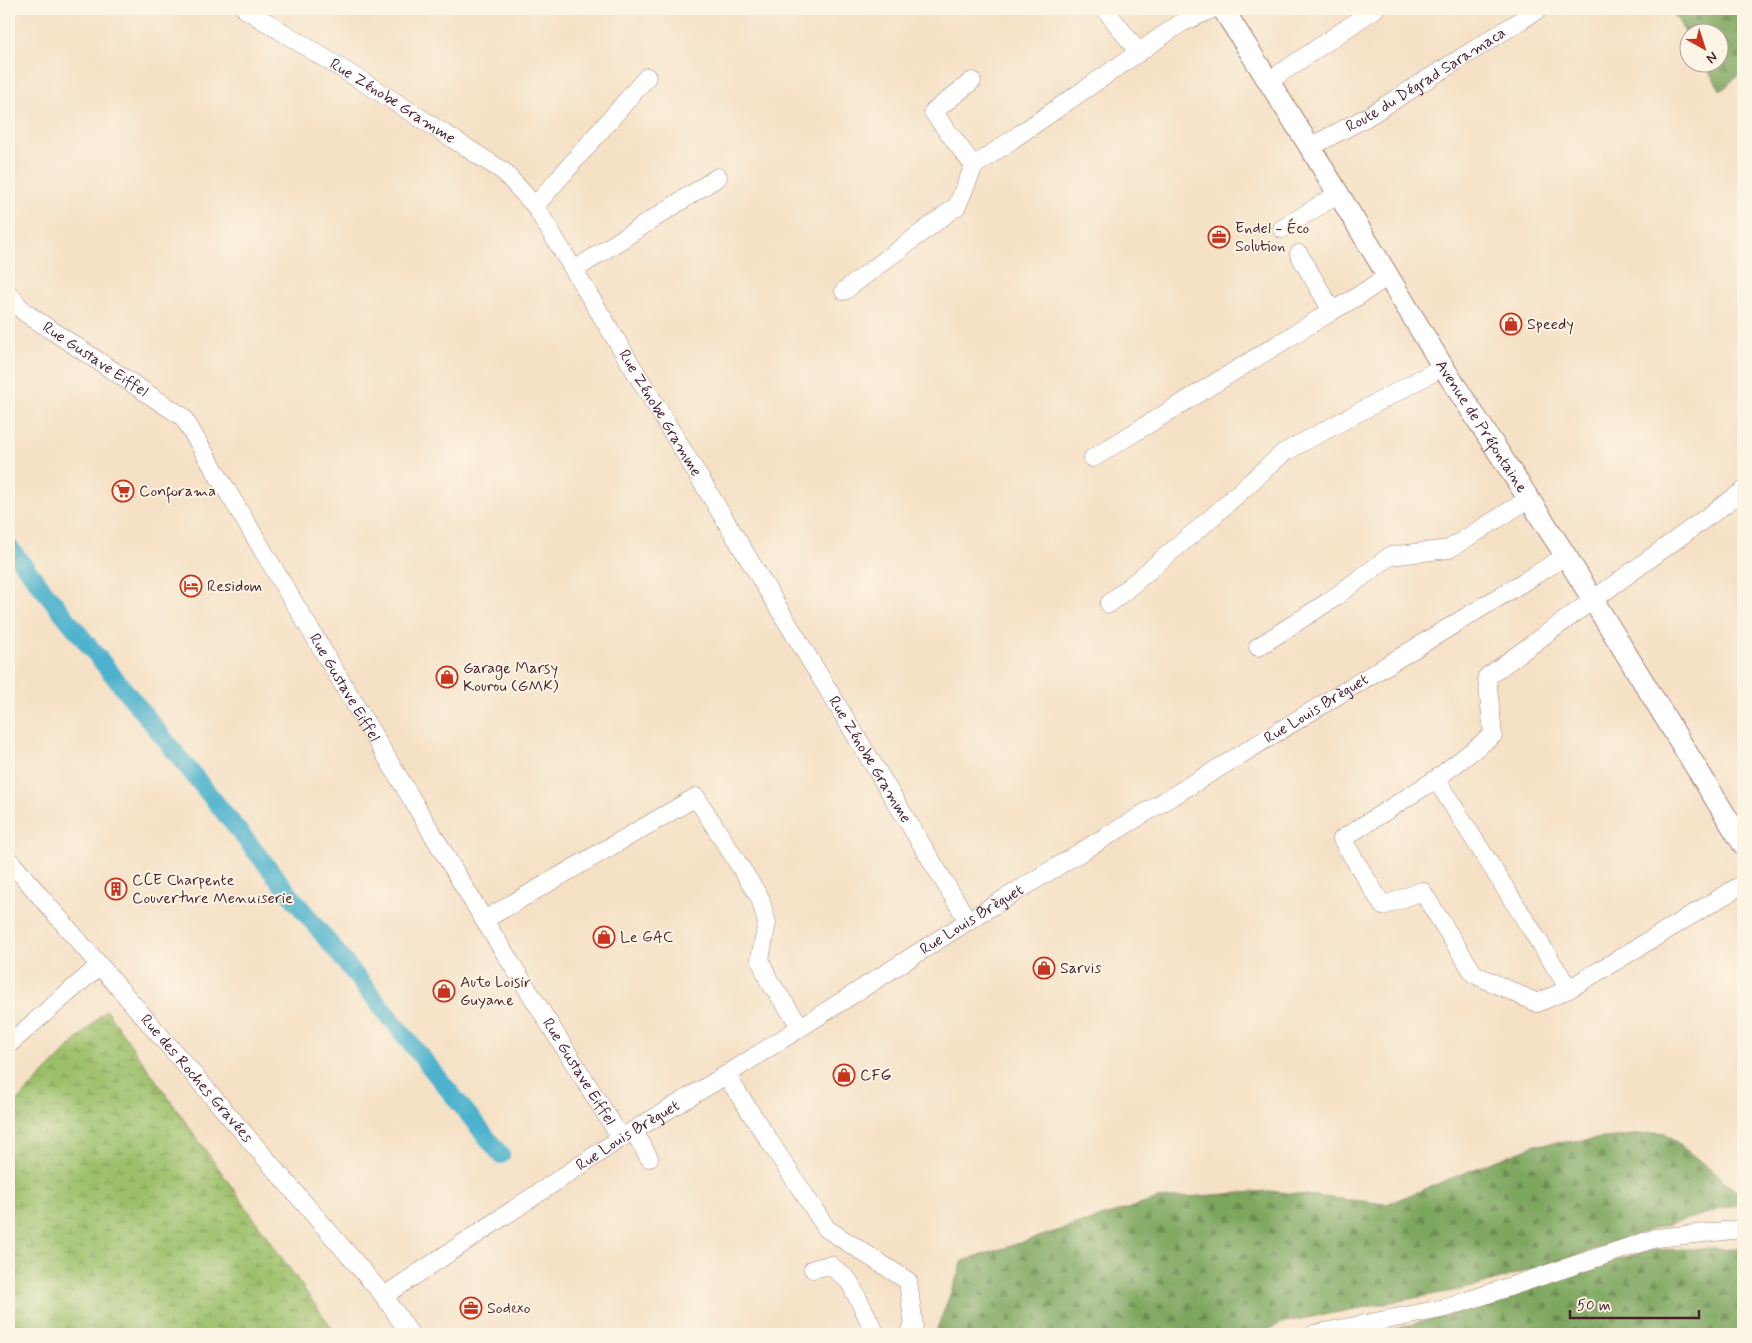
<svg xmlns="http://www.w3.org/2000/svg" width="1752" height="1343" font-family="Mynerve,sans-serif">
<style>
.forest{fill:url(#forest-firs);stroke:#646245}
.wetland{fill:url(#wetland-marsh);stroke:#73704b}
.lines{fill:none;stroke-linecap:round;stroke-linejoin:round}
.canal{stroke:#4eb2cd;stroke-width:18}
.minor-casing{stroke:#a08078;stroke-width:19}
.major-casing{stroke:#a08078;stroke-width:23}
.minor{stroke:#fff;stroke-width:18}
.major{stroke:#fff;stroke-width:21}
.labels{text-anchor:middle;dominant-baseline:central;stroke-width:4;stroke-linejoin:round;paint-order:stroke}
.street-label{font-size:16px;fill:#4a1f2b;stroke:#fcf5e5}
.poi-label{font-size:16px;fill:#4a1f2b;stroke:#fcf5e5;text-anchor:start}
</style>
<defs>
<pattern id="forest-firs" width="22" height="20" patternUnits="userSpaceOnUse" patternTransform="scale(1.25)"><rect width="22" height="20" fill="#7da65f"/><path d="M5 1l3.5 6h-7zM16 11l3.5 6h-7z" fill="#68874f"/></pattern>
<pattern id="wetland-marsh" width="20" height="14" patternUnits="userSpaceOnUse" patternTransform="scale(1.25)"><rect width="20" height="14" fill="#9cc06b"/><path d="M1 5h8M5 5V1M11 12h8M15 12V8" fill="none" stroke="#819b58"/></pattern>
</defs>
<rect width="100%" height="100%" fill="#fcf5e5"/>
<filter id="ink" filterUnits="userSpaceOnUse"><feTurbulence type="fractalNoise" baseFrequency=".02" numOctaves="2"/><feDisplacementMap in="SourceGraphic" scale="10" xChannelSelector="R" yChannelSelector="G"/><feConvolveMatrix kernelMatrix="1 2 1 2 8 2 1 2 1" color-interpolation-filters="sRGB"/></filter>
<filter id="wash" filterUnits="userSpaceOnUse"><feTurbulence type="fractalNoise" baseFrequency=".0096" numOctaves="4" result="noise"/><feDisplacementMap in="SourceGraphic" scale="20" xChannelSelector="R" yChannelSelector="G"/><feGaussianBlur stdDeviation="1.12" result="paint"/><feColorMatrix in="noise" values="0 0 0 0 0 0 0 0 0 0 0 0 0 0 0 0 0 1.4 0 .05"/><feComposite in="paint" operator="in"/></filter>
<g filter="url(#wash)">
<rect width="100%" height="100%" fill="#f5e1c6"/>
<g class="forest">
<polygon points="1671,9 1743,9 1743,71 1721,91 1704,63 1720,62 1720,32 1690,32 1689,39"/>
<polygon points="1664,1132 1743,1196 1743,1203 1653,1229 1600,1248 1474,1287 1285,1322 1257,1334 935,1334 963,1261 1158,1199 1269,1191 1387,1204 1535,1145"/>
<polygon points="1743,1248 1743,1334 1375,1334 1486,1305 1564,1275 1651,1250"/>
</g>
<polygon class="wetland" points="106,1010 336,1334 9,1334 9,1109"/>
<g class="lines">
<polyline class="canal" points="9,547 501,1155"/>
</g>
</g>
<g filter="url(#ink)">
<g class="lines">
<g class="minor-casing">
<g id="minor">
<path id="s1" d="M 245,9 L 378,91 L 503,171 L 535,206 L 968,921"/>
<polyline points="1105,9 1139,53"/>
<polyline points="972,81 933,112 974,166 1181,23 1212,9"/>
<polyline points="1269,81 1375,9"/>
<path id="s2" d="M 1310,147 L 1367,117 L 1539,9"/>
<polyline points="535,206 647,77"/>
<polyline points="1282,229 1338,194"/>
<polyline points="1299,254 1332,311"/>
<polyline points="574,270 718,177"/>
<polyline points="844,291 957,206 974,166"/>
<path id="s3" d="M 9,294 L 24,312 L 183,417 L 484,920 L 621,1138"/>
<polyline points="1093,458 1332,311 1355,298 1388,276"/>
<polyline points="1109,604 1210,519 1283,453 1443,367"/>
<polyline points="1258,647 1331,600 1390,556 1449,549 1529,499"/>
<polyline points="1436,779 1569,989 1537,1003 1474,974 1422,891 1383,906 1342,839 1436,779 1493,735 1487,677 1743,491"/>
<path id="s4" d="M 9,860 L 384,1296 L 410,1334"/>
<polyline points="484,920 696,797 760,898 767,923 760,959 769,981 801,1027"/>
<polyline points="1569,989 1743,884"/>
<polyline points="9,1044 99,966"/>
<polyline points="726,1075 827,1229 908,1281 914,1326 908,1334"/>
<polyline points="634,1131 649,1158"/>
<polyline points="813,1269 830,1265 849,1281 876,1334"/>
<path id="s5" d="M 384,1296 L 621,1138 L 726,1075 L 968,921 L 1566,556"/>
<polyline points="1314,1334 1446,1308 1656,1238 1743,1229"/>
</g>
</g>
<g class="major-casing">
<g id="major">
<path id="s6" d="M 1223,9 L 1310,147 L 1443,367 L 1566,556 L 1743,844"/>
</g>
</g>
<use href="#minor" class="minor"/>
<use href="#major" class="major"/>
</g>
</g>
<defs>
<g id="office-ring" transform="scale(1.125)"><circle r="9.5" fill="#fcf5e5" stroke="#c8321e" stroke-width="1.5"/><path d="M-6-3h4V-5.5h4V-3h4V5H-6ZM-1-4.5V-3h2v-1.5ZM-6 0V1H6V0Z" fill="#c8321e"/></g>
<g id="shop-ring" transform="scale(1.125)"><circle r="9.5" fill="#fcf5e5" stroke="#c8321e" stroke-width="1.5"/><path d="M-5-2.5h2.3a2.7 3.5 0 0 1 5.4 0H5L5.5 6h-11ZM-1.5-2.5h3a1.5 2.3 0 0 0-3 0Z" fill="#c8321e"/></g>
<g id="supermarket-ring" transform="scale(1.125)"><circle r="9.5" fill="#fcf5e5" stroke="#c8321e" stroke-width="1.5"/><path d="M-6-5.5h2.5l.6 2H6L4.5 2H-2.5L-4.4-4H-6ZM-1.5 3.2a1.3 1.3 0 1 0 .1 0ZM3 3.2a1.3 1.3 0 1 0 .1 0Z" fill="#c8321e"/></g>
<g id="hotel-ring" transform="scale(1.125)"><circle r="9.5" fill="#fcf5e5" stroke="#c8321e" stroke-width="1.5"/><path d="M-6-4.5h1.5V1H6V5H4.5V3h-9V5H-6ZM-4 0a1.8 1.8 0 1 1 3.6 0ZM.5 0V-2.5h3Q6-2.5 6 0Z" fill="#c8321e"/></g>
<g id="building-ring" transform="scale(1.125)"><circle r="9.5" fill="#fcf5e5" stroke="#c8321e" stroke-width="1.5"/><path d="M-4-6H4V6H1V3H-1V6H-4ZM-2.5-4.3h1.7v1.8h-1.7ZM.8-4.3h1.7v1.8H.8ZM-2.5-1h1.7V.8h-1.7ZM.8-1h1.7V.8H.8Z" fill="#c8321e"/></g>
</defs>
<g fill-rule="evenodd">
<use href="#office-ring" x="1219" y="237"/>
<use href="#shop-ring" x="1511" y="324"/>
<use href="#supermarket-ring" x="123" y="491"/>
<use href="#hotel-ring" x="191" y="586"/>
<use href="#shop-ring" x="447" y="677"/>
<use href="#building-ring" x="116" y="889"/>
<use href="#shop-ring" x="604" y="937"/>
<use href="#shop-ring" x="1044" y="968"/>
<use href="#shop-ring" x="444" y="991"/>
<use href="#shop-ring" x="844" y="1075"/>
<use href="#office-ring" x="471" y="1308"/>
</g>
<g class="labels">
<g class="street-label">
<text stroke="none"><textPath href="#s2" startOffset="134">Route du Dégrad Saramaca</textPath></text>
<text stroke="none"><textPath href="#s1" startOffset="174">Rue Zénobe Gramme</textPath></text>
<text stroke="none"><textPath href="#s3" startOffset="109">Rue Gustave Eiffel</textPath></text>
<text stroke="none"><textPath href="#s1" startOffset="594">Rue Zénobe Gramme</textPath></text>
<text stroke="none"><textPath href="#s6" startOffset="491">Avenue de Préfontaine</textPath></text>
<text stroke="none"><textPath href="#s3" startOffset="529">Rue Gustave Eiffel</textPath></text>
<text stroke="none"><textPath href="#s5" startOffset="1102">Rue Louis Brèguet</textPath></text>
<text stroke="none"><textPath href="#s1" startOffset="999">Rue Zénobe Gramme</textPath></text>
<text stroke="none"><textPath href="#s5" startOffset="698">Rue Louis Brèguet</textPath></text>
<text stroke="none"><textPath href="#s3" startOffset="979">Rue Gustave Eiffel</textPath></text>
<text stroke="none"><textPath href="#s4" startOffset="288">Rue des Roches Gravées</textPath></text>
<text stroke="none"><textPath href="#s5" startOffset="292">Rue Louis Brèguet</textPath></text>
</g>
<g class="poi-label">
<text x="1235" y="228">Endel - Éco<tspan x="1235" dy="18">Solution</tspan></text>
<text x="1527" y="324">Speedy</text>
<text x="139" y="491">Conforama</text>
<text x="207" y="586">Residom</text>
<text x="463" y="668">Garage Marsy<tspan x="463" dy="18">Kourou (GMK)</tspan></text>
<text x="132" y="880">CCE Charpente<tspan x="132" dy="18">Couverture Menuiserie</tspan></text>
<text x="620" y="937">Le GAC</text>
<text x="1060" y="968">Sarvis</text>
<text x="460" y="982">Auto Loisir<tspan x="460" dy="18">Guyane</tspan></text>
<text x="860" y="1075">CFG</text>
<text x="487" y="1308">Sodexo</text>
</g>
</g>
<rect width="1752" height="1343" fill="none" stroke="#fcf5e5" stroke-width="30"/>
<g transform="translate(1704 48) rotate(141)"><circle r="24" fill="#fcf5e5" stroke="#b59f9b"/>
<path d="M0-4L9 19L0 12L-9 19Z" fill="#c8321e"/>
<text y="-8" font-size="14" font-weight="bold" text-anchor="middle" fill="#4a1f2b">N</text>
</g>
<path d="M1570 1310v8h129v-8" fill="none" stroke="#4a1f2b" stroke-width="2.5"/>
<text x="1577" y="1310" font-size="15" fill="#4a1f2b" stroke="#fcf5e5" stroke-width="4" paint-order="stroke">50 m</text>
</svg>
